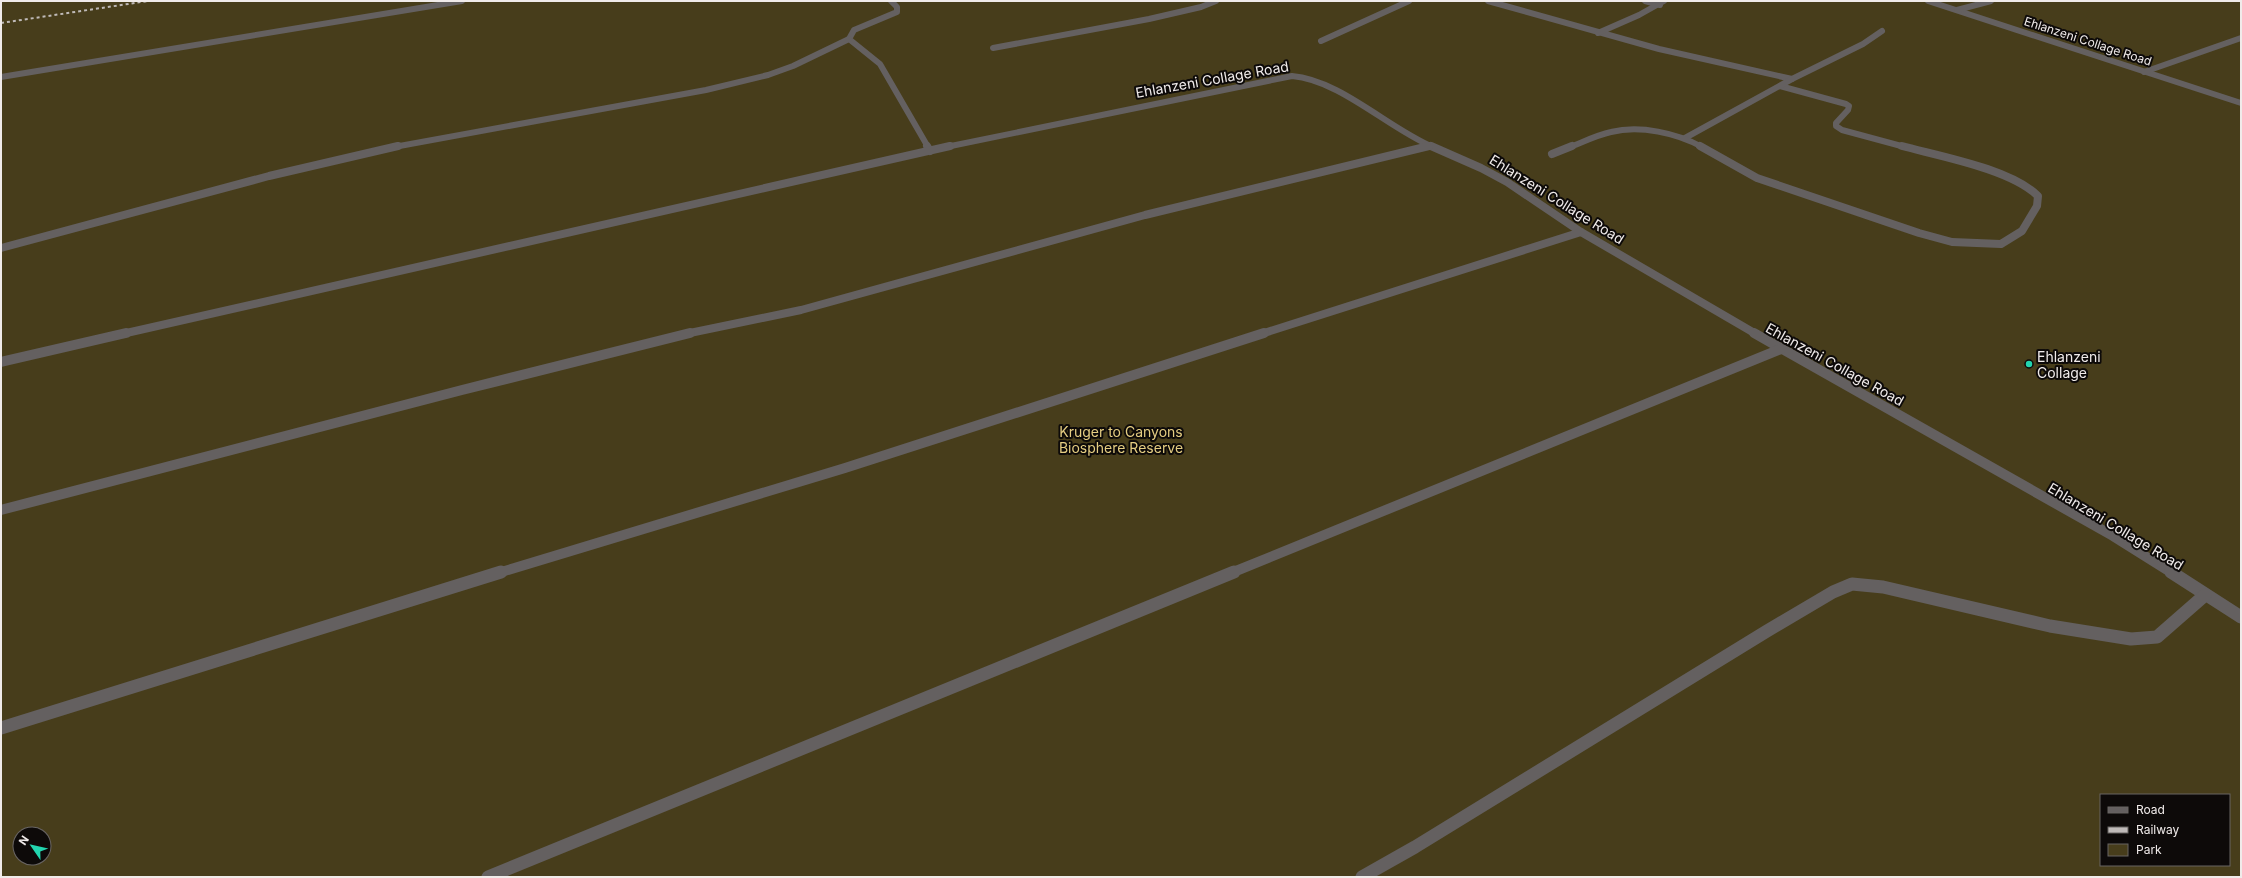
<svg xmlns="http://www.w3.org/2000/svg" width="2242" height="878" font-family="Inter,sans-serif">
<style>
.green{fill:#473d1b;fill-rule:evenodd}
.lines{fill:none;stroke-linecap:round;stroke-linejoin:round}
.service-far1{stroke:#646060;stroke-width:6}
.service{stroke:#646060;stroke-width:8}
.minor-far3{stroke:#646060;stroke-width:6}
.minor-far2{stroke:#646060;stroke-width:8}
.minor-far1{stroke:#646060;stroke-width:10}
.minor{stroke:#646060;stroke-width:13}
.tertiary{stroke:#646060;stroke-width:6}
.rail{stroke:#bfbab8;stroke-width:2;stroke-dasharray:3 3;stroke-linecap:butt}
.poi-dot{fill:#22d5af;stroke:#0d0a09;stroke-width:1.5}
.labels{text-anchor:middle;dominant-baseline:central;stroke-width:4;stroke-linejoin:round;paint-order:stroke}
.far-street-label{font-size:12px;fill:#f0ebea;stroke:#0d0a09}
.street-label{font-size:14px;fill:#f0ebea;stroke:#0d0a09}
.poi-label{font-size:14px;fill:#f0ebea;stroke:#0d0a09;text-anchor:start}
.park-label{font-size:14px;fill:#e5cd82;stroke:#0d0a09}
</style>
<rect width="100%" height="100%" fill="#26201d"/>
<path class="green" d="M 1,1 L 2241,1 L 2241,877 L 1,877 ZM 2101,795 L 2229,795 L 2229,865 L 2101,865 ZM 20,834 L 44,834 L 44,858 L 20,858 Z"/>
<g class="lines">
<g class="service-far1">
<polyline points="1488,1 1659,49 1792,79"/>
<polyline points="1645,1 1660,5"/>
<polyline points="1598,33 1639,15 1664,1"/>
<polyline points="1321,41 1409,1"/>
<polyline points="993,48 1149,19 1201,7 1216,1"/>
<polyline points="1780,86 1846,104 1849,106 1848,110 1836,123 1836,126 1842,130 1905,147"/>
<polyline points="1685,138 1792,79 1863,44 1882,31"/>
<path d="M 1570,147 C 1583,142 1597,135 1611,132 C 1640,125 1677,133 1702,147"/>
</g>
<g class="service">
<path d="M 1700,146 L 1757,178 L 1919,233 L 1952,242 L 2001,244 L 2022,231 L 2037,206 L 2038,196 C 2011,169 1939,156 1902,146"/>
<polyline points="1552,154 1572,146"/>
</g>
<g class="minor-far3">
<polyline points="891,1 897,7 897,12 854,30 849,39 880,64 928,147"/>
<polyline points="1928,1 2241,103"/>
<polyline points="1957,10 1991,1"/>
<polyline points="2144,72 2241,38"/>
<polyline points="394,147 706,90 768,75 793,66 849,39"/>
<path d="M 946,147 L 1292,76 C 1340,80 1388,128 1433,147"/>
<polyline points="1425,147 1430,146"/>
</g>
<g class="minor-far2">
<polyline points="927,146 930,151"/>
<polyline points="1431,146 1481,168 1507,182 1581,232 1756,334"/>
<polyline points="1,248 269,176 398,146"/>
<polyline points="122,334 950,146"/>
<polyline points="685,334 801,310 1145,215 1429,146"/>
<polyline points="1261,334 1581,232"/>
</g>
<g class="minor-far1">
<polyline points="1754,333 2113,536 2172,573"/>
<polyline points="1,362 126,333"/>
<polyline points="1,510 462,390 690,333"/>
<polyline points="498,573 845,468 1264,333"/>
<polyline points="1231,573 1781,349"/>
</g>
<g class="minor">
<polyline points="2171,572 2241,617"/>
<polyline points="1,728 501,572"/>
<polyline points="488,877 1234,572"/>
<polyline points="1362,877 1415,847 1767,631 1833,592 1852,584 1883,587 2050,626 2131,639 2157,637 2205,595"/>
</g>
<polyline class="tertiary" points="1,77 462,1"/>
<polyline class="rail" points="1,23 148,1"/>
</g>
<circle class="poi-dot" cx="2029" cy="364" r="4"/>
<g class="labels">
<g class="far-street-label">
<text transform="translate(2088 41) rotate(18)">Ehlanzeni Collage Road</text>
</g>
<g class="street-label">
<text transform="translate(1212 79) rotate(-10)">Ehlanzeni Collage Road</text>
<text transform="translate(1557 199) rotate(32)">Ehlanzeni Collage Road</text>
<text transform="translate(1835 364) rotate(29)">Ehlanzeni Collage Road</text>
<text transform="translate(2116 526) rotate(31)">Ehlanzeni Collage Road</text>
</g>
<g class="poi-label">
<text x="2037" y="356">Ehlanzeni<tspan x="2037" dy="16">Collage</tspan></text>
</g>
<g class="park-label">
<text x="1121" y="431">Kruger to Canyons<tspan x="1121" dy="16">Biosphere Reserve</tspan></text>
</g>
</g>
<rect width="2242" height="878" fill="none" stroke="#f0ebea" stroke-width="4"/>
<rect x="2100" y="794" width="130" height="72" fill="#0d0a09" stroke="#686463"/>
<rect x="2108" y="807" width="20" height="6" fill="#646060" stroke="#686463"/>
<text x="2136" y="814" font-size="12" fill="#f0ebea">Road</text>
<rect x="2108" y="827" width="20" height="6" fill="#bfbab8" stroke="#686463"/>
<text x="2136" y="834" font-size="12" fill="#f0ebea">Railway</text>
<rect x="2108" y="844" width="20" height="12" fill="#473d1b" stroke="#686463"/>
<text x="2136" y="854" font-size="12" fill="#f0ebea">Park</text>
<g transform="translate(32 846) rotate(304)"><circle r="19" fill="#0d0a09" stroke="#686463"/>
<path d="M0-3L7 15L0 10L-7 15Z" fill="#22d5af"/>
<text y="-6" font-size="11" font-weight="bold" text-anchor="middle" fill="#f0ebea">N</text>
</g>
</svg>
